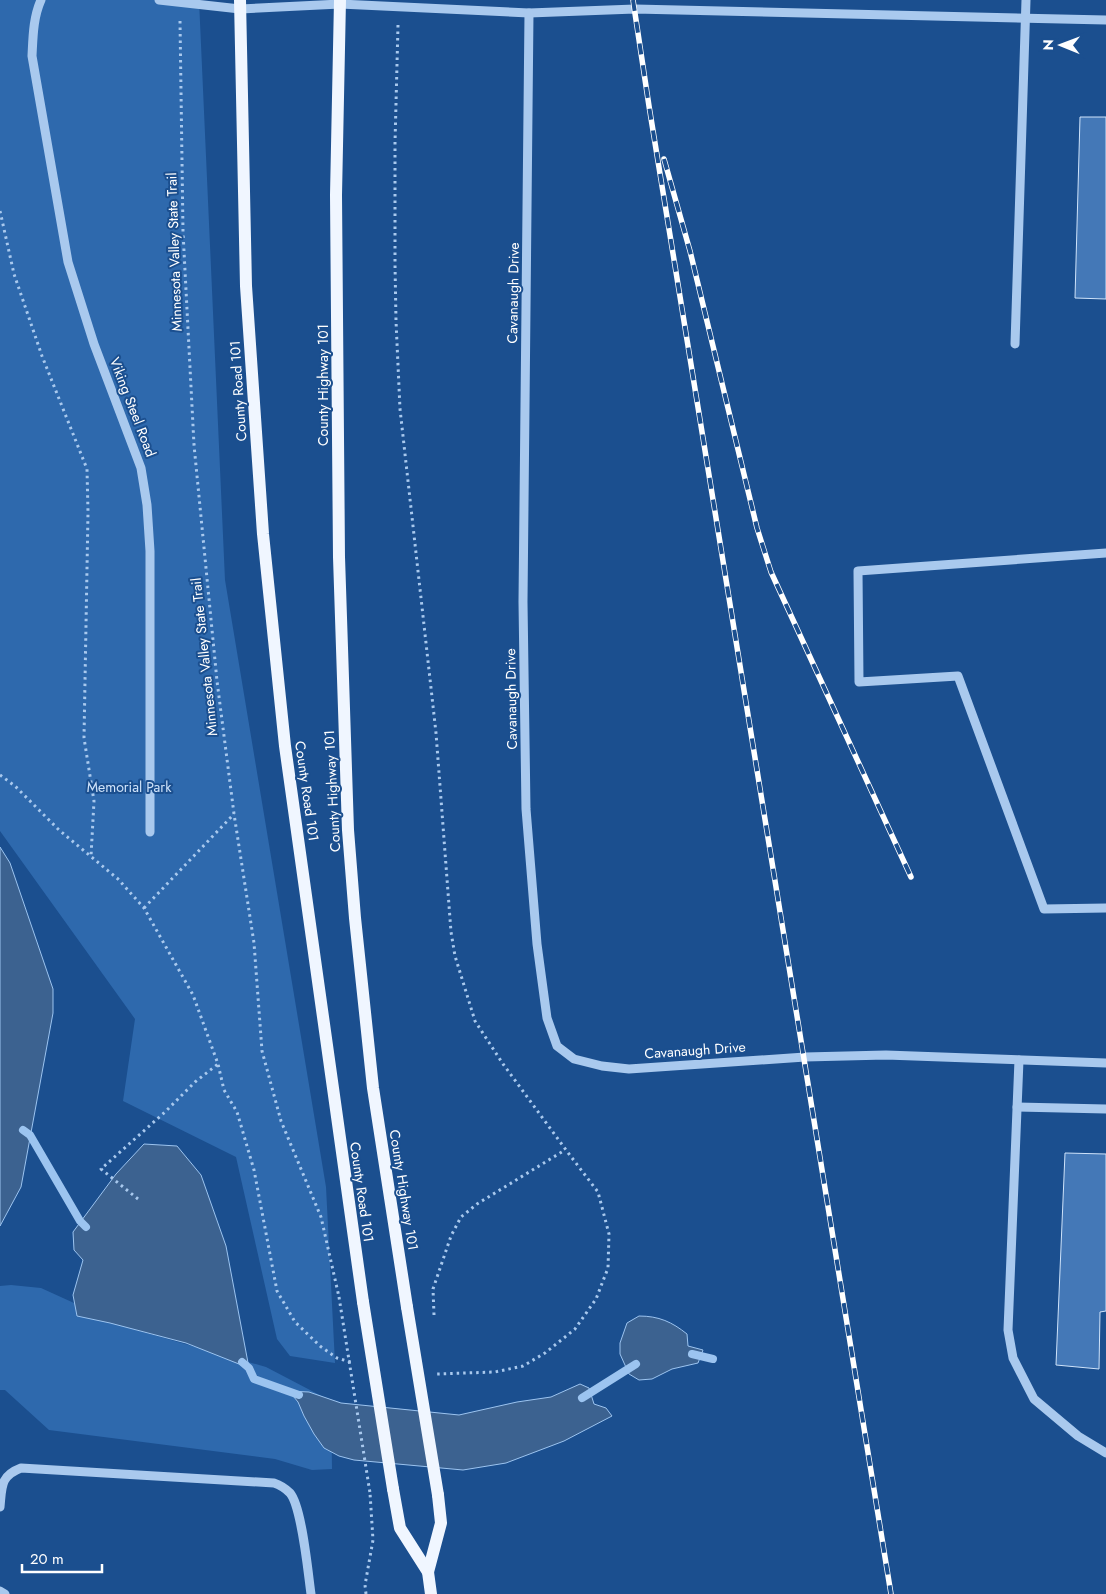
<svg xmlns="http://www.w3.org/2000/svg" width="1106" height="1594" font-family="Jost,sans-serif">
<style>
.green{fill:#2e69ad}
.water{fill:#3c6290;stroke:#9cc4f0}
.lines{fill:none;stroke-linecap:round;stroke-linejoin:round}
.stream{stroke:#9cc4f0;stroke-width:8}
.building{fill:#4478b7;stroke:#cfe3fa}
.path{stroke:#a9c9ee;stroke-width:3;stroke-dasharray:2.5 4;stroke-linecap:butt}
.minor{stroke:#a9c9ee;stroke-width:9}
.major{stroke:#f0f6ff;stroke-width:12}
.rail-casing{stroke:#fff;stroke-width:5.5}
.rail{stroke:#1b4f8f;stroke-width:4;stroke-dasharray:11;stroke-linecap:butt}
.path-bridge{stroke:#a9c9ee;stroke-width:3;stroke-dasharray:2.5 4;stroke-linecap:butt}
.major-bridge{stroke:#f0f6ff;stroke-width:12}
.labels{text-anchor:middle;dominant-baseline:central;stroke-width:4;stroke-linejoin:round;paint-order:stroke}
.street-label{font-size:14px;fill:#fff;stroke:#1b4f8f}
.park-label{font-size:14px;fill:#cfe3fa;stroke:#1b4f8f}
</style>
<rect width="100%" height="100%" fill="#1b4f8f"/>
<g class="green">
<polygon points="0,0 199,0 225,580 326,1187 335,1363 290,1356 277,1339 236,1157 123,1101 135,1019 0,831"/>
<polygon points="11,1285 41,1288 129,1328 266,1367 331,1401 332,1469 312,1470 275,1459 49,1430 5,1390 0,1390 0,1286"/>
</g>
<g class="water">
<polygon points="0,847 10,863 53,989 53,1013 21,1187 0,1226"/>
<polygon points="144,1144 177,1146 201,1175 226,1246 249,1368 186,1343 110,1323 77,1316 73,1295 83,1260 74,1250 73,1232 116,1174"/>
<path d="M 639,1316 C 659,1316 672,1322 687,1334 L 688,1346 L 703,1350 L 698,1363 L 672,1369 L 652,1379 L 639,1380 L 629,1374 L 620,1354 L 620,1343 L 627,1323 Z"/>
<polygon points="580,1384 589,1388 594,1404 606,1408 612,1416 564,1441 506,1463 463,1470 354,1460 339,1456 324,1448 314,1434 304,1416 298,1402 289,1391 309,1392 341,1403 459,1415 517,1402 551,1397"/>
</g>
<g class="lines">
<g class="stream">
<polyline points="23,1130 30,1135 80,1221 86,1227"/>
<polyline points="692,1354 713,1359"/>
<polyline points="242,1362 249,1368 254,1379 299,1395"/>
<polyline points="582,1398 636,1364"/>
</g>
</g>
<g class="building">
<polygon points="1080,117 1106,117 1106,299 1075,298"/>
<polygon points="1065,1153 1106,1154 1106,1311 1100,1312 1099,1369 1056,1365"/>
</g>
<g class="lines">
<g class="path">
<polyline points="180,21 183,232 194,445 217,681 234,814 254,943 262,1051 281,1121 321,1217 339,1297"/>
<polyline points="398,25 395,143 395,264 396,321 400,409 436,733 451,932 455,956 475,1021 503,1064 569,1154 598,1192 609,1234 608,1268 596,1299 575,1329 545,1353 523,1366 495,1372 437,1374"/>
<polyline points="0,211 14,274 42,356 87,469 88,512 84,738 94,801 91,856"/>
<polyline points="0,775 15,786 59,830 118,879 144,908 193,995 218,1064 224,1090 237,1112 254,1170 277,1291 295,1322 320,1346 337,1358 354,1363"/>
<polyline points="144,908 234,814"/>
<polyline points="138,1199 101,1169 165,1112 195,1082 218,1064"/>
<polyline points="434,1315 433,1289 451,1236 461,1217 477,1204 565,1150"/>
<polyline points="366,1594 365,1585 373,1540 370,1493"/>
</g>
<g class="minor">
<path d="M 41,0 C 33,18 33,37 32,56 L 68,262 L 94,344 L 141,468 L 147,505 L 150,551 L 150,832"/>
<polyline points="159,0 240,9 340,4 529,13 635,9 1106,20"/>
<polyline points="529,13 523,602 526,809 537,944 547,1018 557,1046 574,1059 602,1066 629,1069 805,1057 886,1055 1106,1063"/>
<polyline points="1015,344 1026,0"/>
<polyline points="1106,553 858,571 859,682 958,676 1044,909 1106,908"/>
<polyline points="1019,1060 1008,1330 1013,1358 1034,1399 1078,1436 1106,1453"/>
<polyline points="1017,1107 1106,1109"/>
<path d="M 0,1507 C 2,1487 0,1476 21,1468 L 274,1483 C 280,1485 285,1488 290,1493 C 302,1507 308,1573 311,1594"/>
<polyline points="0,1591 5,1594"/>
</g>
<g class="major">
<polyline points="240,0 246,286 263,534 285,746 363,1302"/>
<polyline points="340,0 336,195 339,557 348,830 355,918 373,1088 407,1307"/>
<polyline points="393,1489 400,1528 428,1572 431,1594"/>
<polyline points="428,1572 441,1523 438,1495"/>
</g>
<g class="rail-casing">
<g id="rail">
<polyline points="633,0 649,106 891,1594"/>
<polyline points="664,159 690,251 757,528 771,572 911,877"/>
</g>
</g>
<use href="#rail" class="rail"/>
<polyline class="path-bridge" points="339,1297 370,1493"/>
<g class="major-bridge">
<polyline points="363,1302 393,1489"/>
<polyline points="407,1307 438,1495"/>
</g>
</g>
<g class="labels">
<g class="street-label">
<text transform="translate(174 252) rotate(-92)">Minnesota Valley State Trail</text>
<text transform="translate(513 293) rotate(-89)">Cavanaugh Drive</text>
<text transform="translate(323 385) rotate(-90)">County Highway 101</text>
<text transform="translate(238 391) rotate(-94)">County Road 101</text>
<text transform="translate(133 407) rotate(69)">Viking Steel Road</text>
<text transform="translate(204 657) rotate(-96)">Minnesota Valley State Trail</text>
<text transform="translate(511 699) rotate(-91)">Cavanaugh Drive</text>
<text transform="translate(307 791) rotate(82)">County Road 101</text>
<text transform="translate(332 791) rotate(-93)">County Highway 101</text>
<text transform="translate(695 1050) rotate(-4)">Cavanaugh Drive</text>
<text transform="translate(404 1190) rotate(81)">County Highway 101</text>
<text transform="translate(362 1192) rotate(82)">County Road 101</text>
</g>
<g class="park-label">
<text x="129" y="787">Memorial Park</text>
</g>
</g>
<g transform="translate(1061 45) rotate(271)" stroke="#1b4f8f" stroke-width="4" paint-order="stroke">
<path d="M0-4L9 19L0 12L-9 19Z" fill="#ffffff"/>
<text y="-8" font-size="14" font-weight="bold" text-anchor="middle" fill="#ffffff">N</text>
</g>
<path d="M22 1564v8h80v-8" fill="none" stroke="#ffffff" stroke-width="2.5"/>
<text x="30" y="1564" font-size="15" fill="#ffffff" stroke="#1b4f8f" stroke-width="4" paint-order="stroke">20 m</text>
</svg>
